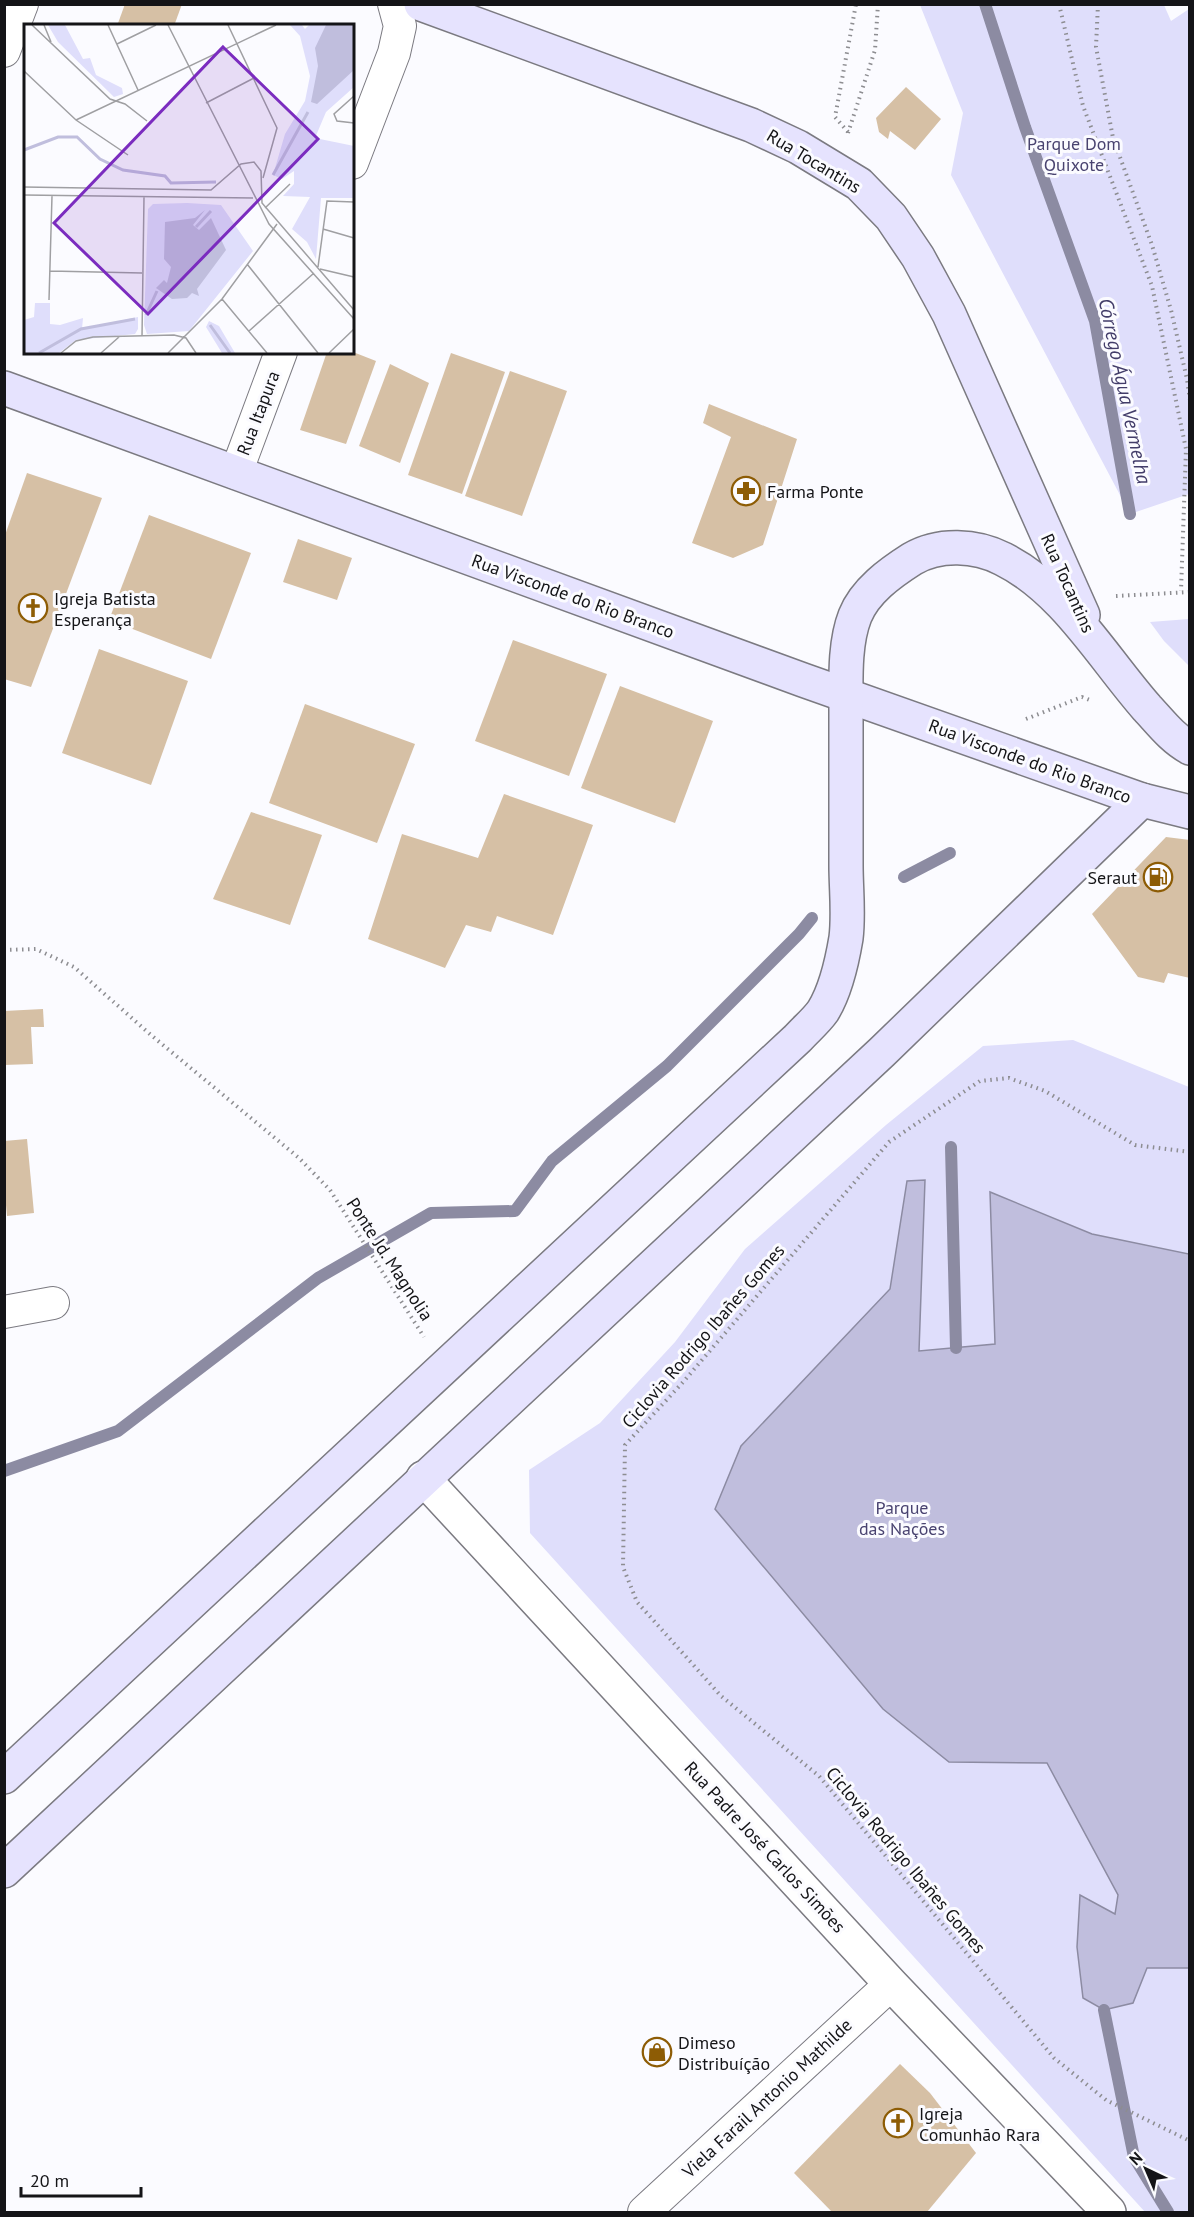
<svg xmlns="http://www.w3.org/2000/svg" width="1194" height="2217" font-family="'PT Sans',sans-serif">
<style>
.green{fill:#dfdefb}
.water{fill:#c0bedd;stroke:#8c8ba2;stroke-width:1.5}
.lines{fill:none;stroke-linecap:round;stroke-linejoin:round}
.stream{stroke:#8c8ba2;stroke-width:12}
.building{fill:#d6c0a5}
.minor-casing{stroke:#7b7a81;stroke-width:34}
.tertiary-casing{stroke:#7b7a81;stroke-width:36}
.secondary-casing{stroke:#7b7a81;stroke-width:36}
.path{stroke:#8d8d91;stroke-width:4;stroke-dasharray:1.5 4.5;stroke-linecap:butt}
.minor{stroke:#fff;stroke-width:32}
.tertiary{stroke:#fff;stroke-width:33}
.secondary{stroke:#e6e3fe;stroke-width:33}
.labels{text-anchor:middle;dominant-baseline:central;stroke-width:6;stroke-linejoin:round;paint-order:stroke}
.park-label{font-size:18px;fill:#494370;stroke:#fbfbff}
.street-label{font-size:18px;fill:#141417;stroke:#fbfbff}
.poi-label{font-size:18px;fill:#141417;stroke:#fbfbff;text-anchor:start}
.water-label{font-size:20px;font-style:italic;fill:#423c69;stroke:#fbfbff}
.inset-river{fill:none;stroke:#c0bedd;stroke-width:3}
.inset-road{fill:none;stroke:#9f9fa2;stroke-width:1.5}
.view{fill:#7b2cbf;fill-opacity:0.15;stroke:#7b2cbf;stroke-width:3}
.inset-edge{fill:none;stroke:#141417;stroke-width:3}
</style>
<rect width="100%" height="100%" fill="#fbfbff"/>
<g class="green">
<polygon points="920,5 1164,5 1171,21 1189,9 1189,494 1130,514 951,175 963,113"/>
<polygon points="1189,619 1190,619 1189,666 1164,641 1150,622"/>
<polygon points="1073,1040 1189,1087 1189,2212 1145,2212 530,1533 529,1470 600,1423 675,1342 745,1249 886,1125 983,1046"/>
</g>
<polygon class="water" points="925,1180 919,1351 995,1344 990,1192 1092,1234 1189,1254 1189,1968 1147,1968 1133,2003 1104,2010 1083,1998 1077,1947 1080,1895 1115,1914 1118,1895 1047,1763 949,1762 883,1709 715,1509 741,1446 890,1289 907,1181"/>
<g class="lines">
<g class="stream">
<polyline points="985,4 1025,127 1095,321 1130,514"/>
<polyline points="904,877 950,853"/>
<polyline points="951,1147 956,1348"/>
<polyline points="4,1471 118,1431 318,1278 431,1213 515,1211 552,1161 667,1066 799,934 812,918"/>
<polyline points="1104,2010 1134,2157 1168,2212"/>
</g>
</g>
<g class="building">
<polygon points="125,4 182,4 174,26 117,26"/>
<polygon points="906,87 941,119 915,150 890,131 888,139 879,132 876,118"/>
<polygon points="327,352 353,352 376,361 346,444 300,430"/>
<polygon points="451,353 505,372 462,494 408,475"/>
<polygon points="390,364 429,383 400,463 359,446"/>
<polygon points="510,371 567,391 522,516 465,496"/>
<polygon points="709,404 797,439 763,545 733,558 692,543 731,437 703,423"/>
<polygon points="27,473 102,498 31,687 4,679 4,538"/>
<polygon points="149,515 251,553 211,659 109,620"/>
<polygon points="298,539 352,558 337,600 283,582"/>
<polygon points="513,640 607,674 569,776 475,741"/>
<polygon points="99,649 188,681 151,785 62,753"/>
<polygon points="620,686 713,721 675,823 581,788"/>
<polygon points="305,704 415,744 377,843 269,803"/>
<polygon points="504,794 593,825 553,935 497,916 491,932 466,925 445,968 368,939 402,834 478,858"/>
<polygon points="251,812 322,835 290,925 213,899"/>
<polygon points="1166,837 1190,840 1190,978 1168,973 1164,983 1138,977 1092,914"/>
<polygon points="43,1009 44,1027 31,1027 33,1064 4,1065 4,1011"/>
<polygon points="27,1139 34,1213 7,1216 4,1183 4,1141"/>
<polygon points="900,2064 930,2093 976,2153 927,2212 832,2212 794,2173"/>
</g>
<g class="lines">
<g class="minor-casing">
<g id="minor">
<polyline points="4,51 22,4"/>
<polyline points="352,163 394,53 400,26 394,4"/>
<polyline points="236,473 281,352"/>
<polyline points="4,1312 53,1303"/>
<polyline points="644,2212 891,1984"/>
</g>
</g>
<g class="tertiary-casing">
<polyline id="tertiary" points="423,1478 891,1984 1109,2212"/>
</g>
<g class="secondary-casing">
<g id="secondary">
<polyline points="421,4 751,125 798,147 859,184 891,217 918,257 949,314 1083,615"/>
<polyline points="4,388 803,680 1142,800 1190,812"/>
<path d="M 4,1777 L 798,1038 C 806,1029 816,1021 823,1011 C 836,990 842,962 846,938 C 849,914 846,889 846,865 C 846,814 846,762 846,711 C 846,681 844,644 855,616 C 865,591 890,573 912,559 C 939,543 976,545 1003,559 C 1064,589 1103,658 1147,708 C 1161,723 1172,738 1190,748"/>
<polyline points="4,1871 882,1052 1142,800"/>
</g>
</g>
<g class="path">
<polyline points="1059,4 1083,106 1152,286 1186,449 1181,591"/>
<polyline points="1098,4 1096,47 1113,138 1152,245 1171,310 1187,379 1190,400"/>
<polyline points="848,132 835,117 856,4"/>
<polyline points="848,133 875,50 878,4"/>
<polyline points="1116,596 1190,592"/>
<polyline points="1026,719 1082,697 1092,701"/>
<polyline points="4,950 36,949 74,967 151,1035 299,1158 330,1190 424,1337"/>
<polyline points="1190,1152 1135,1145 1045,1091 1009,1078 980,1081 889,1142 684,1381 625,1445 623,1567 637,1602 721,1696 819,1776 1054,2058 1106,2100 1190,2141"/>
</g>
<use href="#minor" class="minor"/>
<use href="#tertiary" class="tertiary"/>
<use href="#secondary" class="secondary"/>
</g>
<defs>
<g id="pharmacy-ring" transform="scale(1.5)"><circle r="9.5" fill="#fbfbff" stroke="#8d5c05" stroke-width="1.5"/><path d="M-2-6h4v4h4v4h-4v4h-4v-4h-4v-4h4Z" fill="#8d5c05"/></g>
<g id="church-ring" transform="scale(1.5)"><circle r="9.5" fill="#fbfbff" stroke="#8d5c05" stroke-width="1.5"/><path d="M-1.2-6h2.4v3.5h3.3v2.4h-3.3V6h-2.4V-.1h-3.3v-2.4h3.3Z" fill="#8d5c05"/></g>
<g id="fuel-ring" transform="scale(1.5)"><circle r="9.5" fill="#fbfbff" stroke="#8d5c05" stroke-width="1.5"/><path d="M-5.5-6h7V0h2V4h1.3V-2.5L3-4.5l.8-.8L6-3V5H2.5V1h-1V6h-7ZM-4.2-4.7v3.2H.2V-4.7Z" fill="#8d5c05"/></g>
<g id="shop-ring" transform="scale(1.5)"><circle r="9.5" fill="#fbfbff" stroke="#8d5c05" stroke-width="1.5"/><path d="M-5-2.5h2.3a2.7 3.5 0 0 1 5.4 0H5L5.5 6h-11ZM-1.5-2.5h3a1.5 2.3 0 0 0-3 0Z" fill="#8d5c05"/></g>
</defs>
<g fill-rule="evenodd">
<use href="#pharmacy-ring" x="746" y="491"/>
<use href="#church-ring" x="33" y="608"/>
<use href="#fuel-ring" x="1158" y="877"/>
<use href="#shop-ring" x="657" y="2052"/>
<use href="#church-ring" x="898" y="2123"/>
</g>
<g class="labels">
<g class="park-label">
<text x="1074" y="143">Parque Dom<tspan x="1074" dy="21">Quixote</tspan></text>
<text x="902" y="1507">Parque<tspan x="902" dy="21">das Nações</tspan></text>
</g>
<g class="street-label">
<text transform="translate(814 161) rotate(31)">Rua Tocantins</text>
<text transform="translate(258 413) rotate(-69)">Rua Itapura</text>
<text transform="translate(1068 583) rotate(66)">Rua Tocantins</text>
<text transform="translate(573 596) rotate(20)">Rua Visconde do Rio Branco</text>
<text transform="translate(1030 761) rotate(20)">Rua Visconde do Rio Branco</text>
<text transform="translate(390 1259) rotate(57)">Ponte Jd. Magnolia</text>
<text transform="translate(703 1336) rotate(-49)">Ciclovia Rodrigo Ibañes Gomes</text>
<text transform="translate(765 1847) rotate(47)">Rua Padre José Carlos Simões</text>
<text transform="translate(906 1860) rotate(50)">Ciclovia Rodrigo Ibañes Gomes</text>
<text transform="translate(767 2098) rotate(-43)">Viela Farail Antonio Mathilde</text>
</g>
<g class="poi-label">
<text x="767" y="491">Farma Ponte</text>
<text x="54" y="598">Igreja Batista<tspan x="54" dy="21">Esperança</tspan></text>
<text x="1137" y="877" text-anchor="end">Seraut</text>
<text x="678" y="2042">Dimeso<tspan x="678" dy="21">Distribuíção</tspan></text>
<text x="919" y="2113">Igreja<tspan x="919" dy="21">Comunhão Rara</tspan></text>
</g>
<g class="water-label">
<text transform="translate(1125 391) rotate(78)">Córrego Água Vermelha</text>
</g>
</g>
<g transform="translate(24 24)">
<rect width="330" height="330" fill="#fbfbff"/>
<path d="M 24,1 L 41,1 L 59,35 L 66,34 L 72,51 L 98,64 L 99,70 L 90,73 L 34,18 ZM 266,1 L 278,1 L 281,5 L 285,1 L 330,1 L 330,63 L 302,88 L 291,114 L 330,122 L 330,174 L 297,174 L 292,235 L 283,218 L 268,205 L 286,173 L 259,172 L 270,160 L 270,147 L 258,155 L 249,151 L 261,110 L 281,77 L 286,52 L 276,12 ZM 163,179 L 197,181 L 229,227 L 165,307 L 123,310 L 120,301 L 124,185 L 129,180 ZM 11,279 L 26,279 L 26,300 L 36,301 L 59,294 L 58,305 L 114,293 L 114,305 L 111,310 L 52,316 L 35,329 L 0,329 L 0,296 L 10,293 ZM 185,297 L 195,302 L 211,329 L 198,329 L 182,303 Z" fill="#dfdefb"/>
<path d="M 302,1 L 330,1 L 330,46 L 293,80 L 287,78 L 294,42 L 291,24 ZM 181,186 L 169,201 L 175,206 L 187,194 L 202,226 L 173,265 L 175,272 L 168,269 L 163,274 L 148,275 L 132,264 L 140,256 L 143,259 L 147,243 L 140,235 L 141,198 L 171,194 Z" fill="#c0bedd"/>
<path class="inset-river" d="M 0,126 L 34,113 L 53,113 L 76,135 L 99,146 L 141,152 L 147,159 L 192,158M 249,151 L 284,88M 172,203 L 187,187M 122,291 L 133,267M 186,301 L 206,329M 15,329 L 57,305 L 111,295"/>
<path class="inset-road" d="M 8,1 L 86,75 L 101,80 L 123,97M 20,1 L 27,18M 84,1 L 114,66M 144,1 L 245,200 L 330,295M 204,1 L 253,104 L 239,154M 93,20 L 132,1M 0,47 L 52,96 L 104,131M 330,72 L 310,90 L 313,97 L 330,99M 182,79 L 230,54M 52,96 L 252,1M 0,163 L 187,166 L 217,140 L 230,138 L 237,147 L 238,179 L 330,286M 0,171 L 229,174M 241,184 L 266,160M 299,205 L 330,214M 223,240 L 294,329M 294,243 L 303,177 L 330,178M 296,245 L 330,253M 26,247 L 118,249M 198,275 L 243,329M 25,276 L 28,172M 225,307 L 290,249M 118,313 L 120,173M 37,329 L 52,317 L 69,313 L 150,311 L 162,314 L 172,329M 77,329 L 95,313M 144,329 L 198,275 L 253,200M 305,329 L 330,305"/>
<path class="view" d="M 199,23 L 294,115 L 124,290 L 30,199 Z"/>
<rect width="330" height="330" class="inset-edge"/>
</g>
<rect width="1194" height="2217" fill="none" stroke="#141417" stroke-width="12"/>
<g transform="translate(1146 2169) rotate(316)" stroke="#fbfbff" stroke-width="4.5" paint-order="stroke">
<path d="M0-4.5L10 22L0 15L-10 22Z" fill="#141417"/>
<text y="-9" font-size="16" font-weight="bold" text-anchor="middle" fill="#141417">N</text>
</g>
<path d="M21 2187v9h120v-9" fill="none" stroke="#141417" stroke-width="3"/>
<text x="30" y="2187" font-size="18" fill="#141417" stroke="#fbfbff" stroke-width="4.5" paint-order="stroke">20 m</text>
</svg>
